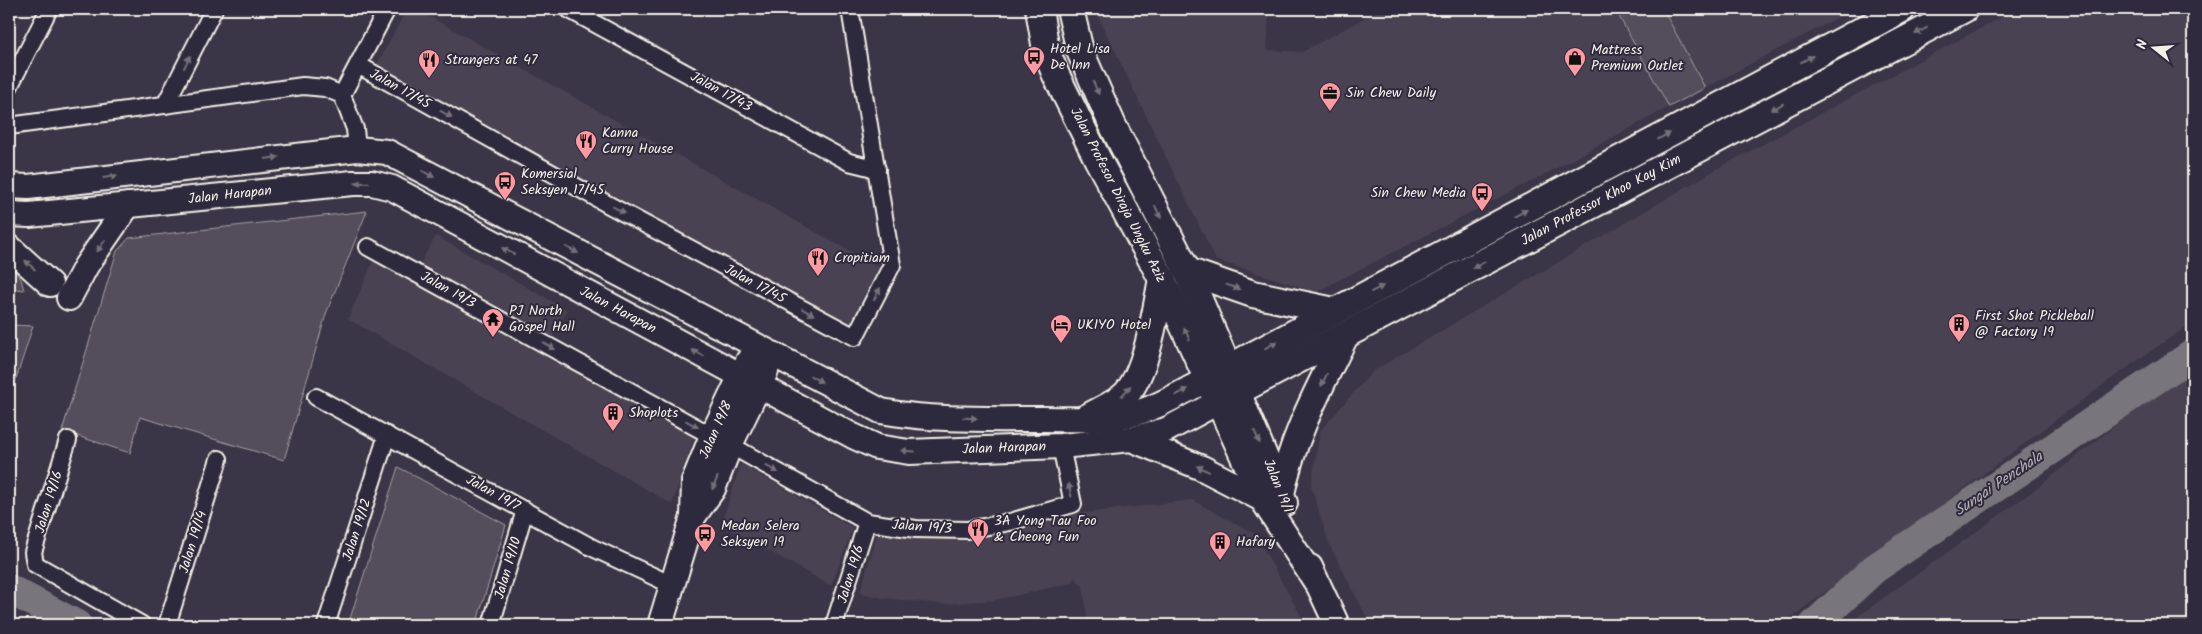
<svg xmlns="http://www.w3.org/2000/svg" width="2202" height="634" font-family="Kalam,sans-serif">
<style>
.built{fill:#484352}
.green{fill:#534e5c;stroke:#a4a0a2}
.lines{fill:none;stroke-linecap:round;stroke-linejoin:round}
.river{stroke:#78747b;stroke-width:30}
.street-casing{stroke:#f4f1e8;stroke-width:20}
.secondary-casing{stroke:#f4f1e8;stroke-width:28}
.primary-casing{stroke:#f4f1e8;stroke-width:30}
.street{stroke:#2f2a3d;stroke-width:16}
.secondary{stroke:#2f2a3d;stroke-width:24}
.primary{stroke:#2f2a3d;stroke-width:26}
.oneway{fill:#747079}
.labels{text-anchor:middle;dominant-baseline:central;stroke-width:4;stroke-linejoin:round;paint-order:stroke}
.poi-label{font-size:14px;fill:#f4f1e8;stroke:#2f2a3d;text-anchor:start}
.street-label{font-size:14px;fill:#f4f1e8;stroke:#2f2a3d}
.water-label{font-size:15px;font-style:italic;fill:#b6b2b2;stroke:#2f2a3d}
</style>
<rect width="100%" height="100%" fill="#3b3647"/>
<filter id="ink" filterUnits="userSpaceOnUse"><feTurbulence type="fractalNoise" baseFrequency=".02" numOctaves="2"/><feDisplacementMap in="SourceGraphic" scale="10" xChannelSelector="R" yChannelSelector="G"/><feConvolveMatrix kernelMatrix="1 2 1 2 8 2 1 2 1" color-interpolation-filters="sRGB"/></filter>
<g filter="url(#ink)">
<g class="built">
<polygon points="407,9 416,9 880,268 850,324 375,68"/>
<polygon points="1096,9 1269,9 1267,50 1302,52 1381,9 1615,9 1669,107 1549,172 1316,292 1216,260 1096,12"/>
<polygon points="1663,9 1854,9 1705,88"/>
<polygon points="2017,9 2193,9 2193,322 2115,376 1781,625 1371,625 1329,544 1311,486 1320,431 1373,371 1722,166"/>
<polygon points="436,236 567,310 551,339 420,264"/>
<polygon points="374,260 694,437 672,504 348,319"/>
<polygon points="2193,368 2193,625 1846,625 2036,489 2140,406"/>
<polygon points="741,464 853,528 831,586 721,524"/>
<polygon points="1192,500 1255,534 1306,625 1088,625 1083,586 1074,577 1072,583 995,600 942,604 883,598 860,593 877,535 938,538 992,534 1022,529 1053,517"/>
</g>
<g class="green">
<polygon points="1615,9 1663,9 1705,88 1669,107"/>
<polygon points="367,211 326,314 284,460 140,417 130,453 62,431 117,251 129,238"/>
<polygon points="9,265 21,279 24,290 9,288"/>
<polygon points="9,325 33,326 9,401"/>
<polygon points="398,467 506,525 476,625 348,625"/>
</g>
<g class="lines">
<g class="river">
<polyline points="9,589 77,625"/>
<polyline points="1814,625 1874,569 2193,354"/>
</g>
<g class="street-casing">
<g id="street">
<polyline points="568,9 849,162 877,169"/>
<polyline points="358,65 609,205 855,337 892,265 850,9"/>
<polyline points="9,87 49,9"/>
<polyline points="342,95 387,9"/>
<polyline points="165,105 214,9"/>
<polyline points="9,126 303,86 325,88 342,95 355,129 357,149"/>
<polyline points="368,247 712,436"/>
<polyline points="316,397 593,548 672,585"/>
<polyline points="68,440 33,552 35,564 142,625"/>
<polyline points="730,445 867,522 916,529 967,530 1010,522 1073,504 1061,446"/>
<polyline points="167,625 219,459"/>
<polyline points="326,625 387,435"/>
<polyline points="491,625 525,510"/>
<polyline points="834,625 867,522"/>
</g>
</g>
<g class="secondary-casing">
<g id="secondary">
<path d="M 9,186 L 28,187 L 357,149 L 387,152 L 881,411 C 934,421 990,419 1044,419 C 1071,419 1102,421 1128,415 C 1157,409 1182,392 1208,379"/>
<polyline points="9,214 29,215 353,183 372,183 392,188 853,436 877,447 909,452 1061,446 1131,439 1166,430 1218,402 1262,499 1316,582"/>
<polyline points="9,247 50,284"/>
<polyline points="69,298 86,266 128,205"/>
<polyline points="1238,392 1285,503"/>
<polyline points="1131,439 1202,468 1262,499"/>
<polyline points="693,517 713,489 730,445 766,371"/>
<polyline points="1310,567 1337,625"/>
<polyline points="660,625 693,517 694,481 712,436 748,361"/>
</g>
</g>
<g class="primary-casing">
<g id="primary">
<polyline points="1039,9 1046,50 1055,73 1098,160 1162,279 1218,402 1964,9"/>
<polyline points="1070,9 1080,51 1113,126 1187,271 1234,382"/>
<polyline points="1187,271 1253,294 1334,311"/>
<polyline points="1208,379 1902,9"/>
<path d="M 1086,418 C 1098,411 1116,404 1126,394 C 1147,372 1156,309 1162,279"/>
<path d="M 1281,494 C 1292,437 1320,387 1345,336"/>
</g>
</g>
<use href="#street" class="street"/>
<use href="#secondary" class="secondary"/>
<use href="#primary" class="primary"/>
</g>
<defs><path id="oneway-solid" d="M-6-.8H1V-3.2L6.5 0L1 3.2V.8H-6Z" transform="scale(1.25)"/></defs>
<g class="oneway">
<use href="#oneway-solid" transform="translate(1921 31) rotate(152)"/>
<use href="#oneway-solid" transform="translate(1807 59) rotate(-28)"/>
<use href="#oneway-solid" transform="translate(187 62) rotate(-63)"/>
<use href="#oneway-solid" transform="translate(1096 88) rotate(66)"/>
<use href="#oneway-solid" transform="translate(1777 107) rotate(152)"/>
<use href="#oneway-solid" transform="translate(446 114) rotate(29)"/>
<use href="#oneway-solid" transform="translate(1664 136) rotate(-28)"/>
<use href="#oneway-solid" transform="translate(272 158) rotate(-7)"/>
<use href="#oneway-solid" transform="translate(428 174) rotate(28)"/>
<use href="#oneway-solid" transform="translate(110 177) rotate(-7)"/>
<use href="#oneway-solid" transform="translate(362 183) rotate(178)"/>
<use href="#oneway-solid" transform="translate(619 210) rotate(28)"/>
<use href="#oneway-solid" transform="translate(1158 212) rotate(64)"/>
<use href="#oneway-solid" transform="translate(1521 213) rotate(-29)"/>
<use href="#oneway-solid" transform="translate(101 246) rotate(125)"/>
<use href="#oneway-solid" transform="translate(572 250) rotate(28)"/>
<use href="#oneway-solid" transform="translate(508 251) rotate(-152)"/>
<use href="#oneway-solid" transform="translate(30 265) rotate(-137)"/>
<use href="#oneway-solid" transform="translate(1479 265) rotate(152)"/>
<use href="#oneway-solid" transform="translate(1233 287) rotate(20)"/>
<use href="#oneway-solid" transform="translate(1377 289) rotate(-27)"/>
<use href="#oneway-solid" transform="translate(877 294) rotate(-63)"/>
<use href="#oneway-solid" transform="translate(808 312) rotate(28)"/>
<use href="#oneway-solid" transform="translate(1187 334) rotate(-114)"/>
<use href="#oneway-solid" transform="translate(1271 345) rotate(-28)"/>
<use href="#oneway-solid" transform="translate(549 346) rotate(29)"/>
<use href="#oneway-solid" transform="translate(698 353) rotate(-152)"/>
<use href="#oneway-solid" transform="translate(816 379) rotate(28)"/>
<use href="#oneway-solid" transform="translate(1324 380) rotate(115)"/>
<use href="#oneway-solid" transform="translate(1126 391) rotate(-49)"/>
<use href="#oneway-solid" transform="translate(1182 392) rotate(-28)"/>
<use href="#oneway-solid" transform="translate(970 418) rotate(2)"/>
<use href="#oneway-solid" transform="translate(692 424) rotate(29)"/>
<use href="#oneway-solid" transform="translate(1257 437) rotate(67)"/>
<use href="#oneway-solid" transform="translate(908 451) rotate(-176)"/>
<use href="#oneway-solid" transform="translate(772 469) rotate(29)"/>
<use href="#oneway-solid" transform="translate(1203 469) rotate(-155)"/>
<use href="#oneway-solid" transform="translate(715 483) rotate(113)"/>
<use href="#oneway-solid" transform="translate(1070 490) rotate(-102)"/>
</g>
</g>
<defs>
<g id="bus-pin" transform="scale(1.125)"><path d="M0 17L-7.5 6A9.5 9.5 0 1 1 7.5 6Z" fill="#ff9aa2" stroke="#2f2a3d"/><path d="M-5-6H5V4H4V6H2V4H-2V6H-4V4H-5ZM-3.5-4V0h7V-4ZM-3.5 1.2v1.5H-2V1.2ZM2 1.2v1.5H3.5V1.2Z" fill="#111"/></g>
<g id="shop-pin" transform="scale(1.125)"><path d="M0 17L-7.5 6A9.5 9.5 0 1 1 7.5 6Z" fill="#ff9aa2" stroke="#2f2a3d"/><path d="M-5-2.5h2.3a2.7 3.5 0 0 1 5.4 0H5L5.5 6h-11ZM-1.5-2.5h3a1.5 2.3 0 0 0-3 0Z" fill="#111"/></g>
<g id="restaurant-pin" transform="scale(1.125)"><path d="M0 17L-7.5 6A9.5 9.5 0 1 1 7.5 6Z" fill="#ff9aa2" stroke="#2f2a3d"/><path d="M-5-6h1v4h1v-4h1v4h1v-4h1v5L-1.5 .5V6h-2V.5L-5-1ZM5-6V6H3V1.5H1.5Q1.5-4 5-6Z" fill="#111"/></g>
<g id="office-pin" transform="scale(1.125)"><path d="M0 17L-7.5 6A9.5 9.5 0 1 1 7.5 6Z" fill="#ff9aa2" stroke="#2f2a3d"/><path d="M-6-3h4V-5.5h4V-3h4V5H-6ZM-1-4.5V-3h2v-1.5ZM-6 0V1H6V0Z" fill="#111"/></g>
<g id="temple-pin" transform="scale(1.125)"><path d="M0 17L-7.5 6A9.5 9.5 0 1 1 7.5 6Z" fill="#ff9aa2" stroke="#2f2a3d"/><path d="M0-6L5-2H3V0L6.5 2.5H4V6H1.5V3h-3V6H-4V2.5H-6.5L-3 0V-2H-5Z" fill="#111"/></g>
<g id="building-pin" transform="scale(1.125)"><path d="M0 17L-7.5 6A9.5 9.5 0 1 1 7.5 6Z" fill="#ff9aa2" stroke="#2f2a3d"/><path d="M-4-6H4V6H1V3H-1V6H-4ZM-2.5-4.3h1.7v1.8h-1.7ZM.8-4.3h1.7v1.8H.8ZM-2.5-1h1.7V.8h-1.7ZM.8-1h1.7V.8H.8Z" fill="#111"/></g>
<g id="hotel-pin" transform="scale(1.125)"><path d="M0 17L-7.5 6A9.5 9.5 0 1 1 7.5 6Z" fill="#ff9aa2" stroke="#2f2a3d"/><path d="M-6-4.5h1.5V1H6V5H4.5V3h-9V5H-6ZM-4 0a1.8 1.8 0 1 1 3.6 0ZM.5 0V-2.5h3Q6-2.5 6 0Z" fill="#111"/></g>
</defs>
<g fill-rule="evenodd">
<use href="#bus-pin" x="1034" y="57"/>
<use href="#shop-pin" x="1575" y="58"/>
<use href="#restaurant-pin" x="429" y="60"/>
<use href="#office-pin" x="1330" y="93"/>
<use href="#restaurant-pin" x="586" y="141"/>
<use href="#bus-pin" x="505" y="182"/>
<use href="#bus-pin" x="1482" y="193"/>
<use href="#restaurant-pin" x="818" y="258"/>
<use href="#temple-pin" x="493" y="319"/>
<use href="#building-pin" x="1959" y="324"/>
<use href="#hotel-pin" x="1061" y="325"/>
<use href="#building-pin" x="613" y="413"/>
<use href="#restaurant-pin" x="978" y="529"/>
<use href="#bus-pin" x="705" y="534"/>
<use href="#building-pin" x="1220" y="542"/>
</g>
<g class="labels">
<g class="poi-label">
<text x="1050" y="49">Hotel Lisa<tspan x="1050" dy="16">De Inn</tspan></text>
<text x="1591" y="50">Mattress<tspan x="1591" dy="16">Premium Outlet</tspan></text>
<text x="445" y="60">Strangers at 47</text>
<text x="1346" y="93">Sin Chew Daily</text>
<text x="602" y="133">Kanna<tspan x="602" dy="16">Curry House</tspan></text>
<text x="521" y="174">Komersial<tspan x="521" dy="16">Seksyen 17/45</tspan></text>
<text x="1466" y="193" text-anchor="end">Sin Chew Media</text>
<text x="834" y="258">Cropitiam</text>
<text x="509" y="311">PJ North<tspan x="509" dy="16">Gospel Hall</tspan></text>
<text x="1975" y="316">First Shot Pickleball<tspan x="1975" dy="16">@ Factory 19</tspan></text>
<text x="1077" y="325">UKIYO Hotel</text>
<text x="629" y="413">Shoplots</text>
<text x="994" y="521">3A Yong Tau Foo<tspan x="994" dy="16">&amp; Cheong Fun</tspan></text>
<text x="721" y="526">Medan Selera<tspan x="721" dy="16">Seksyen 19</tspan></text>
<text x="1236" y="542">Hafary</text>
</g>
<g class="street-label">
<text transform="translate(400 89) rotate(29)">Jalan 17/45</text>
<text transform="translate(721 92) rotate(29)">Jalan 17/43</text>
<text transform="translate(230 195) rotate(-6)">Jalan Harapan</text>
<text transform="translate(1118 195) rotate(63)">Jalan Profesor Diraja Ungku Aziz</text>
<text transform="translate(1601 200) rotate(-28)">Jalan Professor Khoo Kay Kim</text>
<text transform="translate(755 284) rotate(28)">Jalan 17/45</text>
<text transform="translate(448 290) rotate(29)">Jalan 19/3</text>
<text transform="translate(618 310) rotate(28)">Jalan Harapan</text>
<text transform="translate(716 430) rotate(-66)">Jalan 19/8</text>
<text transform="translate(1004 448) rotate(-2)">Jalan Harapan</text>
<text transform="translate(1278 486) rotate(68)">Jalan 19/1</text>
<text transform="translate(493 493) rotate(29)">Jalan 19/7</text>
<text transform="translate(49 502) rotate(-73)">Jalan 19/16</text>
<text transform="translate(922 527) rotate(4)">Jalan 19/3</text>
<text transform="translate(357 530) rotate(-72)">Jalan 19/12</text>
<text transform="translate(193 542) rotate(-73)">Jalan 19/14</text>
<text transform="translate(508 568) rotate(-74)">Jalan 19/10</text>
<text transform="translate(851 574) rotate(-73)">Jalan 19/6</text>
</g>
<g class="water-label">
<text transform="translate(1999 484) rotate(-34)">Sungai Penchala</text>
</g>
</g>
<rect width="2202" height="634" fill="none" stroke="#2f2a3d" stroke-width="30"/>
<rect x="15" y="15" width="2172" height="604" fill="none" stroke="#f4f1e8" stroke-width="2" filter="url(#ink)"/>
<g transform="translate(2154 48) rotate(287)" stroke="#2f2a3d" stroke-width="4" paint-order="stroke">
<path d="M0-4L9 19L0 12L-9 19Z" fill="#f4f1e8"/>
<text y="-8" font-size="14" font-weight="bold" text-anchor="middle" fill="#f4f1e8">N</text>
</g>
</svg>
